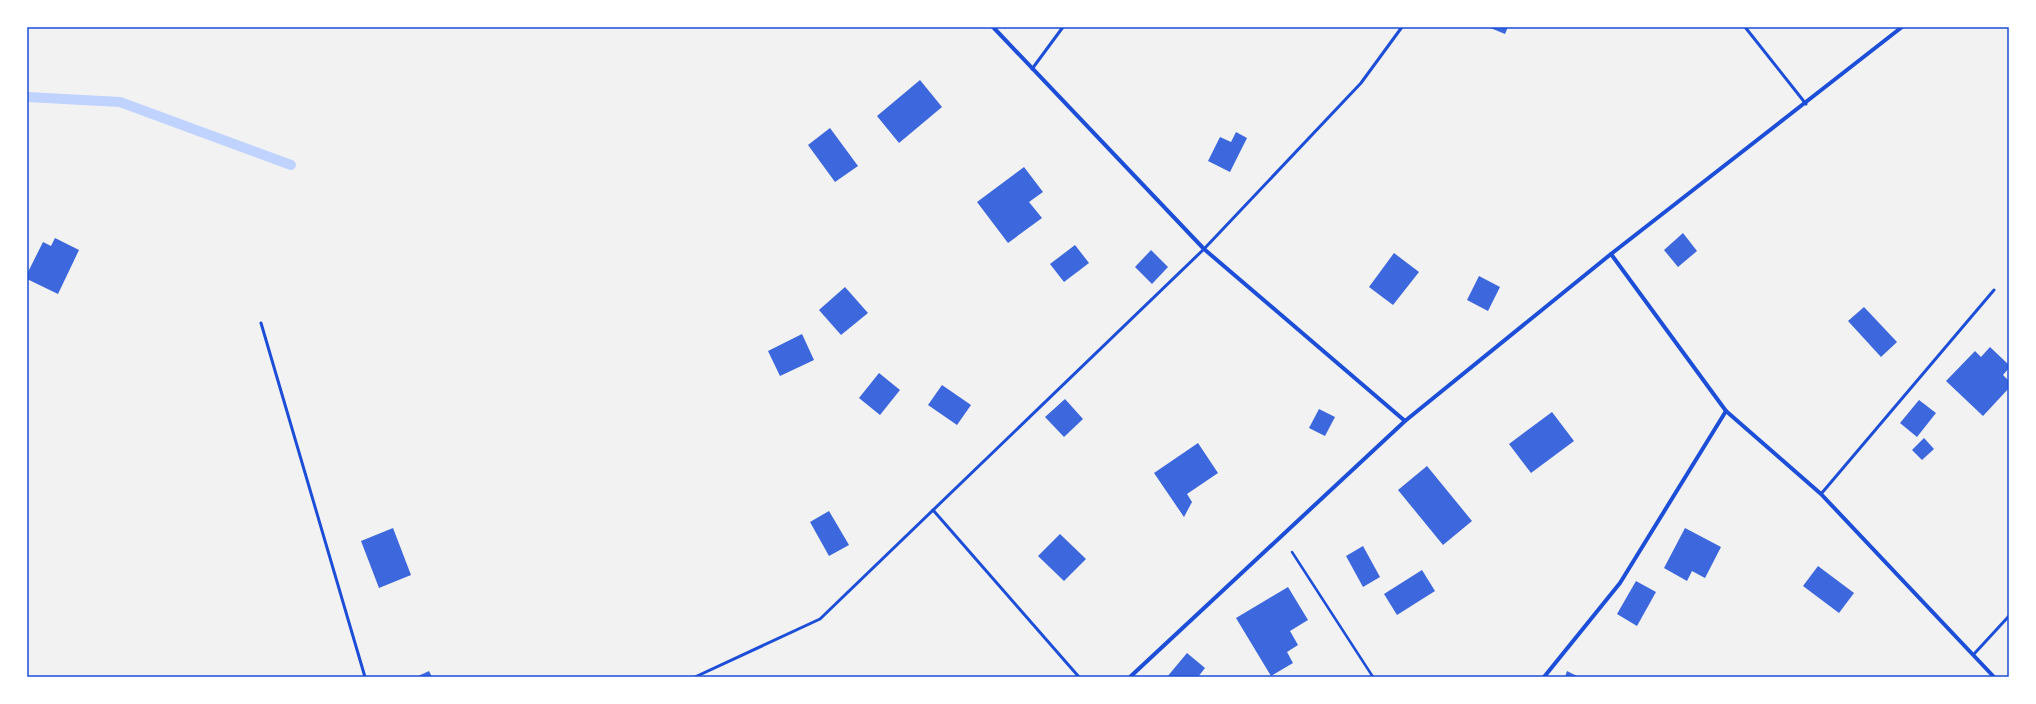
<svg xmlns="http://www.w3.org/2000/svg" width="2036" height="704" font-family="'Titillium Web',sans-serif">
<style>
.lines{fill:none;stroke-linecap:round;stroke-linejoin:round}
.stream{stroke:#bfd3fe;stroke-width:10}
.building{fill:#3d67dc}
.path{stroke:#1d4ed8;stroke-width:2.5}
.service{stroke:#1d4ed8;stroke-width:3}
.minor{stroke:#1d4ed8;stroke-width:4}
.neatline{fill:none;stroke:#1d4ed8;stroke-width:1.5}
</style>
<rect width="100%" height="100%" fill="#f2f2f2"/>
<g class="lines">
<polyline class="stream" points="27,97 120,102 291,165"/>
</g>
<g class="building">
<polygon points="1488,27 1508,27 1505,34"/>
<polygon points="920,80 942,107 899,143 877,116"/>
<polygon points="830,128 858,166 835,182 808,145"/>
<polygon points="1236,132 1247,138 1230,172 1208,161 1220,137 1231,142"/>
<polygon points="1024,167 1043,192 1029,202 1042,218 1008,243 977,202"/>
<polygon points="1683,233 1697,251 1678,267 1664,250"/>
<polygon points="55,238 79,250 58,294 27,279 27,274 43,242 51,246"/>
<polygon points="1075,245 1089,263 1064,282 1050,264"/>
<polygon points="1151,250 1168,267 1152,284 1135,267"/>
<polygon points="1394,253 1419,272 1393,305 1369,287"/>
<polygon points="1479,276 1500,287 1488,311 1467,300"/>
<polygon points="845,287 868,313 841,335 819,310"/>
<polygon points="1864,307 1897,342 1881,357 1848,321"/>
<polygon points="802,334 814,360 780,376 768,351"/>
<polygon points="1990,347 2009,365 2009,368 2003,375 2009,381 2009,388 1983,416 1946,381 1975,351 1981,357"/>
<polygon points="879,373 900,390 880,415 859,398"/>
<polygon points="942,385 971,405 957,425 928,405"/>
<polygon points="1065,399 1083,419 1064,437 1045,417"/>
<polygon points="1919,400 1936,413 1917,437 1900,423"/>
<polygon points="1319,409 1335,417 1325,436 1309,428"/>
<polygon points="1552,412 1574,441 1531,473 1509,444"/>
<polygon points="1924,438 1934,449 1922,460 1912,450"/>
<polygon points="1198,443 1218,473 1187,494 1192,502 1184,517 1154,473"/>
<polygon points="1427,466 1472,521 1443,545 1398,490"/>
<polygon points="829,511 849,545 829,556 810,522"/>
<polygon points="393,528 411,575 379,588 361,541"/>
<polygon points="1685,528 1721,547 1705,578 1692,571 1687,581 1664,568"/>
<polygon points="1060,534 1086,559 1064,581 1038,556"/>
<polygon points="1363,546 1380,577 1363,587 1346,556"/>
<polygon points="1818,566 1854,593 1839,613 1803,586"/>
<polygon points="1422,570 1435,591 1397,615 1384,594"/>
<polygon points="1636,581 1656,592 1637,626 1617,614"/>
<polygon points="1288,587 1308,620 1290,631 1298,645 1287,652 1293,663 1271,676 1236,618"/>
<polygon points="1187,653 1205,668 1198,677 1167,677"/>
<polygon points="429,671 432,677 416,677"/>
<polygon points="1567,671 1579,677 1565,677"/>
</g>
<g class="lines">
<polyline class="path" points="1292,552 1373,677"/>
<g class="service">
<polyline points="1745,27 1806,104"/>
<polyline points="1032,69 1063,27"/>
<polyline points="261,323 365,677"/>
<polyline points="1821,494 1994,290"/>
<polyline points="933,510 1079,677"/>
<polyline points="1974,654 2009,616"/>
<polyline points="695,677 820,619 1204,249 1361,83 1402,27"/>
</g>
<g class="minor">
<polyline points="993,27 1204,249 1405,421"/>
<polyline points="1611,254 1726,411 1821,494 1994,677"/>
<polyline points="1130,677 1405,421 1611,254 1902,27"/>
<polyline points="1544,677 1620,583 1726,411"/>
</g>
</g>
<rect width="2036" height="704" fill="none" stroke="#ffffff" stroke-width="56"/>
<rect x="28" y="28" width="1980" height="648" class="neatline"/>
</svg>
